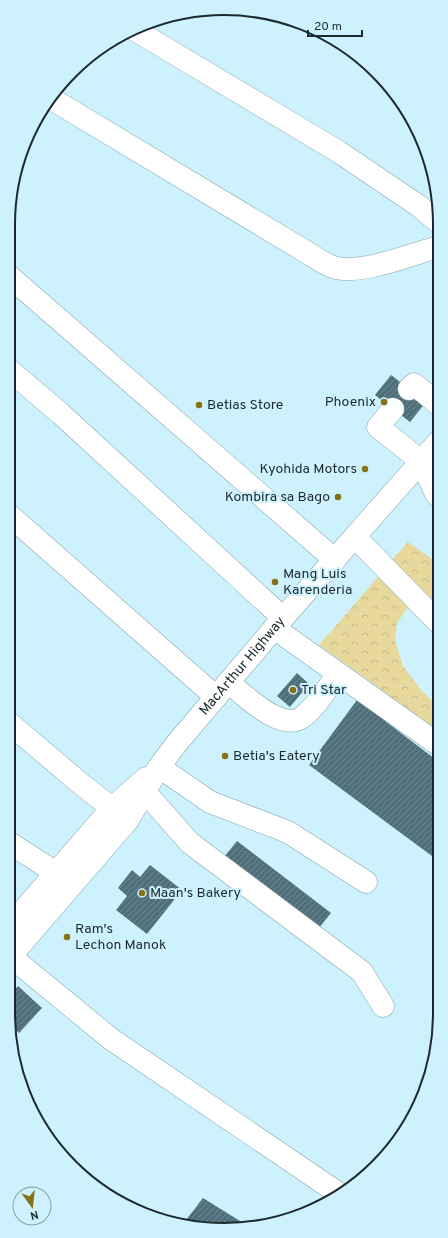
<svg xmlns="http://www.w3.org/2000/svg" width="448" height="1238" font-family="Overpass,sans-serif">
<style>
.forest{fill:url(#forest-crowns)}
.building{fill:url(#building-hatch)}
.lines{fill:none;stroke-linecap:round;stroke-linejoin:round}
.minor-casing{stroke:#82a4b0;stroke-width:23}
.highway-casing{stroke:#82a4b0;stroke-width:23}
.minor{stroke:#fff;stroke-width:22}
.highway{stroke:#fff;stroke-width:22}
.poi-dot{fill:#867214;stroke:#cef1fe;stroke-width:1.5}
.labels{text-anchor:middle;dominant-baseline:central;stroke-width:4;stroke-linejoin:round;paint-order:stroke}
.poi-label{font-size:14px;fill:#1c2a2f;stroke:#cef1fe;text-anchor:start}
.street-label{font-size:14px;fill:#1c2a2f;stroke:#cef1fe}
.rim{fill:none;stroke:#1c2a2f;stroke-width:2}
</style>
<defs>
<pattern id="forest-crowns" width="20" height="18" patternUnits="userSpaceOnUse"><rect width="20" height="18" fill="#e7d89b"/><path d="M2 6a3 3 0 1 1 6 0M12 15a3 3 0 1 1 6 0" fill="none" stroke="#c6ba86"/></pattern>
<pattern id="building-hatch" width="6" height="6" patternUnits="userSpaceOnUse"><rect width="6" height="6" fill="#4f6f7b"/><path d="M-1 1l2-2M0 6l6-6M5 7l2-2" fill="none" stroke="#6f8790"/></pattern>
</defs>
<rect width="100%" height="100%" fill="#cef1fe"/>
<g class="forest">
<polygon points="408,542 439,564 439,604 434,603 392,560"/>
<polygon points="378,577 408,607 397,623 395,640 403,666 421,690 439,707 439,731 319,645"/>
</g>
<g class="building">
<polygon points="391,375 426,402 410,422 375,395"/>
<polygon points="297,673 309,684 290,707 277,696"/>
<polygon points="360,696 388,717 385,721 439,762 440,862 309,765"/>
<polygon points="237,841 331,913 318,929 224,857"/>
<polygon points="150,865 182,890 147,934 116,910 127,896 118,888 132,870 140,877"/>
<polygon points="18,986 42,1008 19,1033 10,1024 8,1014 8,998"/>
<polygon points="203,1198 248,1226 196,1228 183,1224"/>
</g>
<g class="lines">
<g class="minor-casing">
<g id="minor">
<polyline points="135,30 339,152 419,206 438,222"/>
<path d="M 50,98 L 308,253 C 316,258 324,264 333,267 C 359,276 412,254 438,247"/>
<polyline points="8,275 335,560"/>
<polyline points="8,369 61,414 283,618"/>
<polyline points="409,389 414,384 439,405"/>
<polyline points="393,409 378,427 421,461 436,494 439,496"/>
<polyline points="8,514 216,697"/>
<polyline points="355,537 439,623"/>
<polyline points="274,628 439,745"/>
<path d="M 228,682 C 244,695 280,731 301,718 C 313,711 329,686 338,674"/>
<polyline points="8,722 81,784 112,808"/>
<polyline points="159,767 210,802 288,832 366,882"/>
<polyline points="145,792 190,843 362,972 383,1006"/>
<polyline points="8,842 72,883"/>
<polyline points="10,956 111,1039 341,1195"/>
</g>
</g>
<g class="highway-casing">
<g id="highway">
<polyline points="8,928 112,808 146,778"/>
<path id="s1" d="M 8,959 L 128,820 L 159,767 L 177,743 L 283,618 L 439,441"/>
</g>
</g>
<use href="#minor" class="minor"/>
<use href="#highway" class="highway"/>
</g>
<g class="poi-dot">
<circle cx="384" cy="402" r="4"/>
<circle cx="199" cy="405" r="4"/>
<circle cx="365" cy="469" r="4"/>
<circle cx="338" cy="497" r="4"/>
<circle cx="275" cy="582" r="4"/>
<circle cx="293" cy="690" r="4"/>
<circle cx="225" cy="756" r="4"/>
<circle cx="142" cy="893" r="4"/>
<circle cx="67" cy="937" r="4"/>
</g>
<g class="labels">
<g class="poi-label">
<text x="376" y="402" text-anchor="end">Phoenix</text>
<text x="207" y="405">Betias Store</text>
<text x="357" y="469" text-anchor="end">Kyohida Motors</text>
<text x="330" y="497" text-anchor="end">Kombira sa Bago</text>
<text x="283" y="574">Mang Luis<tspan x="283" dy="16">Karenderia</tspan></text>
<text x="301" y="690">Tri Star</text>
<text x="233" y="756">Betia's Eatery</text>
<text x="150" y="893">Maan's Bakery</text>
<text x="75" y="929">Ram's<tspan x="75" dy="16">Lechon Manok</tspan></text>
</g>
<g class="street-label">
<text stroke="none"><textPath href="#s1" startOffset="376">MacArthur Highway</textPath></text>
</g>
</g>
<path d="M0 0H448V1238H0ZM224 15H224A209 209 0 0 1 433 224V1014A209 209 0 0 1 224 1223H224A209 209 0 0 1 15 1014V224A209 209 0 0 1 224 15Z" fill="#cef1fe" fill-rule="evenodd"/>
<path class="rim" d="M224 15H224A209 209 0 0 1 433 224V1014A209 209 0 0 1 224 1223H224A209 209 0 0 1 15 1014V224A209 209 0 0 1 224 15Z"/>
<g transform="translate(32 1206) rotate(165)"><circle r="19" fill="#cef1fe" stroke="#87a1ab"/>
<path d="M0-3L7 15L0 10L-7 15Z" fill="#867214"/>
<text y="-6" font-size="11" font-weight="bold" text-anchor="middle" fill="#1c2a2f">N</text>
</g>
<path d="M308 30v6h54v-6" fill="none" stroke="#1c2a2f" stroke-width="2"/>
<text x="314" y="30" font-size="12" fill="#1c2a2f" stroke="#cef1fe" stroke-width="3" paint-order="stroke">20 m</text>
</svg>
